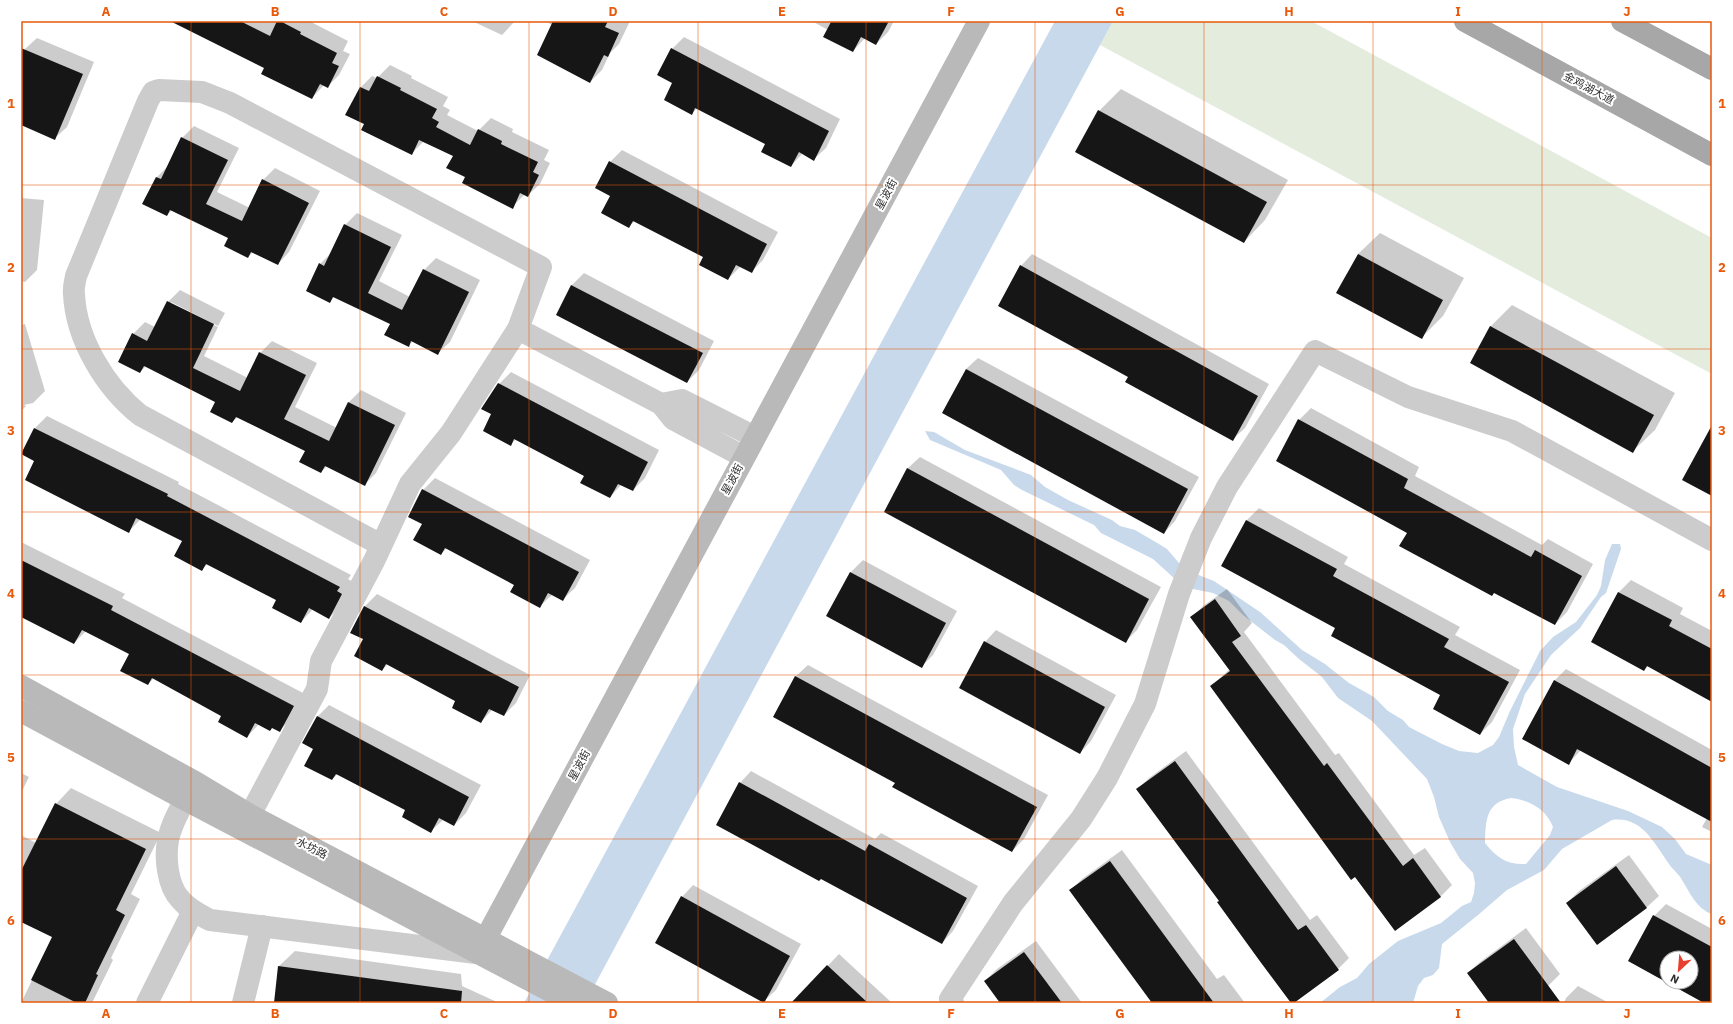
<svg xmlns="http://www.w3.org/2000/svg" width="1733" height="1024" font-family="'IBM Plex Sans','Noto Sans SC',sans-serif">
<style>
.green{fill:#e3ecdd}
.water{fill:#c8d9ec;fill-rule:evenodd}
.shadow{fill:#0003}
.building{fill:#161616;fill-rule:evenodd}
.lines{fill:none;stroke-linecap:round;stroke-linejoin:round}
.street{stroke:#ccc;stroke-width:22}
.secondary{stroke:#b9b9b9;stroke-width:22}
.primary{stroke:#a7a7a7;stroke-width:22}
.grid{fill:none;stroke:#e8590c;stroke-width:1;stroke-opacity:0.55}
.labels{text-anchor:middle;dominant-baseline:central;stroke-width:4;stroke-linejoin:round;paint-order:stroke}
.street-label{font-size:11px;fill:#2f2f2f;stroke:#fff}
.neatline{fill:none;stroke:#e8590c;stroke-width:1.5}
.grid-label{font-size:13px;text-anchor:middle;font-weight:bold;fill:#e8590c}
</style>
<rect width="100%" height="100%" fill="#fff"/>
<polygon class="green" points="1113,21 1311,21 1712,238 1712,374 1100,45"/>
<g class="water">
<polygon points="1055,21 1113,21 585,1003 524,1003"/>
<path d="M 925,431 L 934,432 L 965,450 L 1031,475 L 1045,487 L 1068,500 L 1112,520 L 1120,526 L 1135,530 L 1159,544 L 1167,549 L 1179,563 L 1196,574 L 1214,581 L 1260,612 L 1302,650 L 1325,664 L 1349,683 L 1374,697 L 1388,711 L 1403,720 L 1409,727 L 1442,744 L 1459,751 L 1478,753 L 1493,745 L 1499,737 L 1510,711 L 1540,651 L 1553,637 L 1576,622 L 1597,595 L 1601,586 L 1605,560 L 1612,544 L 1620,544 L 1621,549 L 1606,593 L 1601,597 L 1580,628 L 1551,655 L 1525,694 L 1513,729 L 1514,747 L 1518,765 L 1557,787 L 1628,811 L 1662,827 L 1675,839 L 1686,854 L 1712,865 L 1712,914 C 1697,909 1690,893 1682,880 C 1679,874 1673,870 1669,864 C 1654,843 1642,816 1612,820 L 1562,849 L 1544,870 L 1507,890 L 1478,915 L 1442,944 L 1439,968 L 1433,975 L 1424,978 L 1418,986 L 1413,1003 L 1320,1003 L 1340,987 L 1357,978 L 1369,964 L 1398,941 L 1441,923 L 1462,906 L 1471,902 L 1474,893 L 1475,883 L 1473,873 L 1460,859 L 1450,842 L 1439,817 L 1434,797 L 1427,779 L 1372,721 L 1338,698 L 1322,677 L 1299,659 L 1284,645 L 1275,640 L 1243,615 L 1229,601 L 1213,593 L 1193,589 L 1185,585 L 1176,580 L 1153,559 L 1101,533 L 1094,525 L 1022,490 L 1014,485 L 1001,470 L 930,440 ZM 1511,798 C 1529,800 1546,809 1553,827 L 1550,835 L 1526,864 C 1507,865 1497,858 1485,843 C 1486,821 1485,803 1511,798 Z"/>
</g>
<g class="shadow">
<polygon points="173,21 312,21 311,22 348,41 343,51 350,54 339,75 328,86 324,85 312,98 266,68"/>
<polygon points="472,21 515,21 502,35"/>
<polygon points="545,21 630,21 619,44 610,53 602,70 590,82 552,25"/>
<polygon points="812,21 894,21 888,32 876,44 865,38 853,51 828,30"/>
<polygon points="684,37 840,119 826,148 814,159 803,153 791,166 766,144 697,108 692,114 674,83 672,49"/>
<polygon points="37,38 94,62 67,127 55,138 21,124 21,59 25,49"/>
<polygon points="390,65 412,76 411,78 448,97 443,106 450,110 447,115 478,131 491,118 513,129 512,132 549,150 544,160 550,163 540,184 528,195 525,194 512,207 466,177 454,155 423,142 411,154 365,124 361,87 372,76 377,78"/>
<polygon points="1121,89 1288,180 1265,220 1244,242 1099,111"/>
<polygon points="194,126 239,148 217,192 250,208 263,180 275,168 320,191 289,252 278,264 253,252 248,257 229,237 172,210 167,215 144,203 157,177 169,165 182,138"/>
<polygon points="622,150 778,232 763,260 751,272 741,266 728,279 704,257 635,221 629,226 612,196 610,162"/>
<polygon points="21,198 44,200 37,270 25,282 21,281"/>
<polygon points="357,213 402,235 379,281 410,297 424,270 436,258 480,280 450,342 438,353 413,341 408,346 391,324 335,296 330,301 320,264 331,253 345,225"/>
<polygon points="1380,233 1464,278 1443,316 1421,338 1358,254"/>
<polygon points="1032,254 1269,384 1245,428 1233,439 1129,376 1021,266"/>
<polygon points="584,273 714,341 699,370 687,382 557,315 572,285"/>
<polygon points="180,290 225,313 218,326 171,302 171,304 218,327 204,356 248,378 260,353 272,341 317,363 295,407 337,428 349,402 361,390 406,413 376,473 364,485 327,466 321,472 306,451 238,417 232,422 217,401 146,366 140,372 133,334 145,322 155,327 168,302"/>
<polygon points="1512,305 1675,393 1655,430 1633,451 1490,327"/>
<polygon points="25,324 45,391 33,403 24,405 26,406 21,411 21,325"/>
<polygon points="978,358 1199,477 1175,521 1164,533 966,369"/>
<polygon points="511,372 659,450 645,478 633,490 621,485 610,497 585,476 516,439 510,445 493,414 499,384"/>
<polygon points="1311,408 1419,467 1415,476 1542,545 1548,539 1593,564 1567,612 1555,624 1408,532 1299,420"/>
<polygon points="47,416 179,482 178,484 351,575 348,579 353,582 341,606 329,618 313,609 301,622 277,600 208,564 202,569 183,540 141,519 129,531 35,461 22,454 35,428"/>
<polygon points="920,457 1161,587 1137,630 1125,642 885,511 908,468"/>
<polygon points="435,478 590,560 575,588 563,599 552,595 540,606 515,585 447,548 441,554 423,523 423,490"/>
<polygon points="1259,508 1348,557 1344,564 1460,627 1455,635 1520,670 1492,722 1480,734 1442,695 1336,628 1225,561 1247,520"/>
<polygon points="21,542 125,594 122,598 305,694 292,719 280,730 273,727 270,730 259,724 247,737 223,715 154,678 148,684 130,653 86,631 74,643 21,616"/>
<polygon points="863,560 957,611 933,655 921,667 827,616 851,572"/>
<polygon points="1631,580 1683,608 1680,614 1712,631 1712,701 1648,666 1644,670 1592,641 1619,592"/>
<polygon points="1227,589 1252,623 1244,632 1335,755 1339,753 1414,855 1425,848 1452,885 1441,896 1395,930 1211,686 1230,669 1192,617 1203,606"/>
<polygon points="377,594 530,675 516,703 504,715 492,710 481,722 456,701 388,664 382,670 364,639 352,632 365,606"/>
<polygon points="996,630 1116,695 1091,741 1080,753 985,642"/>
<polygon points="808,665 1048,795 1024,839 1012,851 896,783 774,716 796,676"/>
<polygon points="1566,669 1712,750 1712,832 1702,827 1707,818 1581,750 1568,764 1554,681"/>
<polygon points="329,705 481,785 466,813 454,825 443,820 431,831 407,810 338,774 332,779 314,748 317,717"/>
<polygon points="1186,751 1310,920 1317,915 1349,958 1338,969 1293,1003 1220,901 1138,789 1149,778"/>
<polygon points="751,771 875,839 881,833 978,886 953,931 942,943 740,783"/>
<polygon points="21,773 29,777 21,793"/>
<polygon points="71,788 161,833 131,894 140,899 111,958 113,960 92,1003 21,1003 53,937 21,921 21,835 36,843 56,804"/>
<polygon points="1122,850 1217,979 1224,975 1245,1003 1154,1003 1071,890 1082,879"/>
<polygon points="1629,855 1659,896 1647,907 1597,944 1567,903 1579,891"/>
<polygon points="693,885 801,944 776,990 764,1001 682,897"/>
<polygon points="1666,904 1712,929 1712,1003 1706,1003 1668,982 1691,982 1691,958 1667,958 1667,982 1629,961 1654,916"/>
<polygon points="1526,928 1560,974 1548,986 1525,1003 1490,1003 1468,973 1480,962"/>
<polygon points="1036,941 1082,1003 1002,1003 985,981 997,969"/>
<polygon points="295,951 461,974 462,986 497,1002 275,1003 279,966"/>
<polygon points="839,954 892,1003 803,1003 797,998"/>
<polygon points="1578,986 1609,1003 1564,1003 1566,998"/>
</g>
<g class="building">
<polygon points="170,21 240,21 270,36 277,21 280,21 301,32 300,34 337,53 332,63 339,66 328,88 320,84 312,99 261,74 264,68"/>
<polygon points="553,21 608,21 605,27 619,33 608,57 604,55 590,83 537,55"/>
<polygon points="829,21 889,21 876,45 861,37 853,52 823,37 831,22"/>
<polygon points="21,48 83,74 55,140 21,125"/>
<polygon points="671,48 829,131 814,161 799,152 791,167 761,152 765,144 695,108 692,115 664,100 672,83 657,75"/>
<polygon points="377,76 401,88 400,90 437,109 432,118 439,122 436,127 470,145 478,129 502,141 501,144 538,162 533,172 539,175 528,197 520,193 513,209 462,183 465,177 446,168 453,156 419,140 412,155 361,130 364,124 345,115 360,87 369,91"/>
<polygon points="1098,110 1267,202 1244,243 1075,152"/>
<polygon points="181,137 228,160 206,204 242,221 262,179 309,203 278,265 251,252 248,258 224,246 228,238 170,210 167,216 142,204 156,177 161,179"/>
<polygon points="609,161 767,244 752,273 736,265 728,280 699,265 703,257 633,221 629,228 601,213 610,196 595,188"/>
<polygon points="344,224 391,247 368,293 402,310 423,269 469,292 438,355 411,341 409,347 384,335 390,324 333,297 330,303 306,291 319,263 324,266"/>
<polygon points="1358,254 1443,300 1422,339 1336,293"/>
<polygon points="1020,265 1258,396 1233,441 1125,382 1128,377 998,306"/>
<polygon points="571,285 703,353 687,383 556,315"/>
<polygon points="167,301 214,324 193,368 240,391 259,352 306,375 284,419 329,441 348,402 395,425 365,486 325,466 321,473 299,462 305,451 236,417 232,423 210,412 215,402 144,366 140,373 118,362 132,333 147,341"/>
<polygon points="1490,326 1654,415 1633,453 1470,363"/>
<polygon points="966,369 1188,489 1164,534 942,413"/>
<polygon points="498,383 648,462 633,491 618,484 610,498 580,483 584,476 514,439 511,446 483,431 491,414 481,409"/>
<polygon points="1298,419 1408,479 1404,488 1531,557 1535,550 1582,576 1555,625 1494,593 1492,596 1399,546 1407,533 1276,461"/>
<polygon points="1712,425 1712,496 1682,480"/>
<polygon points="34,428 168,494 167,496 340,587 337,591 342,594 329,619 309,608 301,623 272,608 276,600 206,564 202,571 174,556 182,541 136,518 129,533 25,480 34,461 21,454"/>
<polygon points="907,468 1149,599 1126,643 884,512"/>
<polygon points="422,489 579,572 563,601 548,593 540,608 510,592 514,585 445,548 441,555 413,540 422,524 408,517"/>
<polygon points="1246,520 1337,569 1333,576 1449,639 1444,647 1509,682 1480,735 1433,709 1440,695 1331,636 1335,628 1221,566"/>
<polygon points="21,560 113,606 111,610 294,706 280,732 272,728 270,731 255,723 247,738 218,722 221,716 152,678 148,685 120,671 129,654 82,630 74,644 21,617"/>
<polygon points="850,572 946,623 922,668 826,616"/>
<polygon points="1618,592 1672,620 1669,626 1712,649 1712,702 1647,666 1644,671 1591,642"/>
<polygon points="1215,599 1241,636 1232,642 1324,766 1327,763 1403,866 1413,858 1441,897 1395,931 1355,877 1351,880 1210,686 1230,671 1190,617"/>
<polygon points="364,606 519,687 504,716 489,709 481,723 452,708 455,701 386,664 382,671 354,656 363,639 350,633"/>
<polygon points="984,641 1105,707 1080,754 959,688"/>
<polygon points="795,676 1037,807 1012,852 892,787 895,783 773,717"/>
<polygon points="1554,680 1712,768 1712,822 1577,749 1569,765 1522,739"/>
<polygon points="317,716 469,797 454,826 439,818 431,833 402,817 405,810 336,774 332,780 304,766 313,749 302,743"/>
<polygon points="1175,761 1298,930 1306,925 1339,970 1294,1003 1291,1003 1259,960 1217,902 1219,901 1136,789"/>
<polygon points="739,782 865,851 869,844 967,898 942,944 821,879 819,881 716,825"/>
<polygon points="55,803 146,849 116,910 125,915 96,974 98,975 85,1003 77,1003 31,980 52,937 21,922 21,871"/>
<polygon points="1110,861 1214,1003 1152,1003 1069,890"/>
<polygon points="1616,866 1647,908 1597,945 1566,903"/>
<polygon points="681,896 790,956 764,1003 655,943"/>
<path d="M 1653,915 L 1712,947 L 1712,1003 L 1704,1003 L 1628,961 ZM 1667,958 L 1691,958 L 1691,982 L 1667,982 Z"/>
<polygon points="1514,939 1561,1003 1489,1003 1467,973"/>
<polygon points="1024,952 1062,1003 1000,1003 984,981"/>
<polygon points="827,965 868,1003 791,1003"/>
<polygon points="278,966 462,991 461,1003 274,1003"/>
</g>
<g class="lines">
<g class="street">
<polyline points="744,457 673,419 661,404 682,400 755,437"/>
<path d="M 381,545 L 140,415 C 105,387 76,339 74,294 C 73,288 75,282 76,276 L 148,101 L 153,92 L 159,90 L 202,92 L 230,103 L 541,267 L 518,329"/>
<path d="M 194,783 C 185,801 172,820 168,840 C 165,857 167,885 180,899 C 188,909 199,914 210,920 L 476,953"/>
<polyline points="250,815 317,689 321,661 374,561 410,484 451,433 518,329 661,404"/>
<polyline points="147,1003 193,911"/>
<polyline points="243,1003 262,926"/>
<polyline points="953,1003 950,999 1013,903 1081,819 1107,778 1145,704 1179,594 1201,538 1227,487 1315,351 1408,397 1512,431 1712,540"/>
</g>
<g class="secondary">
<polyline points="21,686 195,782 250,815 607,1003"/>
<polyline points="21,711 186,800 573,1003"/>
<polyline points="486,938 979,21"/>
</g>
<g class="primary">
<polyline points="1465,21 1712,155"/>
<polyline points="1622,21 1712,69"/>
</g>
</g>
<path class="grid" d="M 191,21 L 191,1003M 360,21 L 360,1003M 529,21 L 529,1003M 698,21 L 698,1003M 866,21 L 866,1003M 1035,21 L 1035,1003M 1204,21 L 1204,1003M 1373,21 L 1373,1003M 1542,21 L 1542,1003M 21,185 L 1712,185M 21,349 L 1712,349M 21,512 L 1712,512M 21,675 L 1712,675M 21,839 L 1712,839"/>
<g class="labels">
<g class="street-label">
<text transform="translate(1589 88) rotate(28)">金鸡湖大道</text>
<text transform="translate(886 194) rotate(-62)">星波街</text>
<text transform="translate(732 479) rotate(-62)">星波街</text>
<text transform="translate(579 765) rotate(-62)">星波街</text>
<text transform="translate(312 848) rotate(27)">水坊路</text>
</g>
</g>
<rect width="1733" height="1024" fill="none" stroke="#ffffff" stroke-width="44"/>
<g transform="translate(1679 970) rotate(206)"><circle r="19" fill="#ffffff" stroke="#acacac"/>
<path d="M0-3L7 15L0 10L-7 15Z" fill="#e83e2f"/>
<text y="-6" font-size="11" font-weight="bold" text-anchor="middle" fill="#2f2f2f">N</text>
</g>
<rect x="22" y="22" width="1689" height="980" class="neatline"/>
<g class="grid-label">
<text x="106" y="16">A</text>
<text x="275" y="16">B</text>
<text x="444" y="16">C</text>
<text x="613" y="16">D</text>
<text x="782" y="16">E</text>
<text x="951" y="16">F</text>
<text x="1120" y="16">G</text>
<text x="1289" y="16">H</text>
<text x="1458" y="16">I</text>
<text x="1627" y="16">J</text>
<text x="11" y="108">1</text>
<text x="1722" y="108">1</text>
<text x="11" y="272">2</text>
<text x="1722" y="272">2</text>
<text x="11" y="435">3</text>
<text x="1722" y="435">3</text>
<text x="11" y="598">4</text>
<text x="1722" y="598">4</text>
<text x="11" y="762">5</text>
<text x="1722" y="762">5</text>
<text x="11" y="925">6</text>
<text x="1722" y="925">6</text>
<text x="106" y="1018">A</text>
<text x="275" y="1018">B</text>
<text x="444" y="1018">C</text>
<text x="613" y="1018">D</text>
<text x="782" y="1018">E</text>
<text x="951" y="1018">F</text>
<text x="1120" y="1018">G</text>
<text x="1289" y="1018">H</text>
<text x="1458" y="1018">I</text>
<text x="1627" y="1018">J</text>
</g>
</svg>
